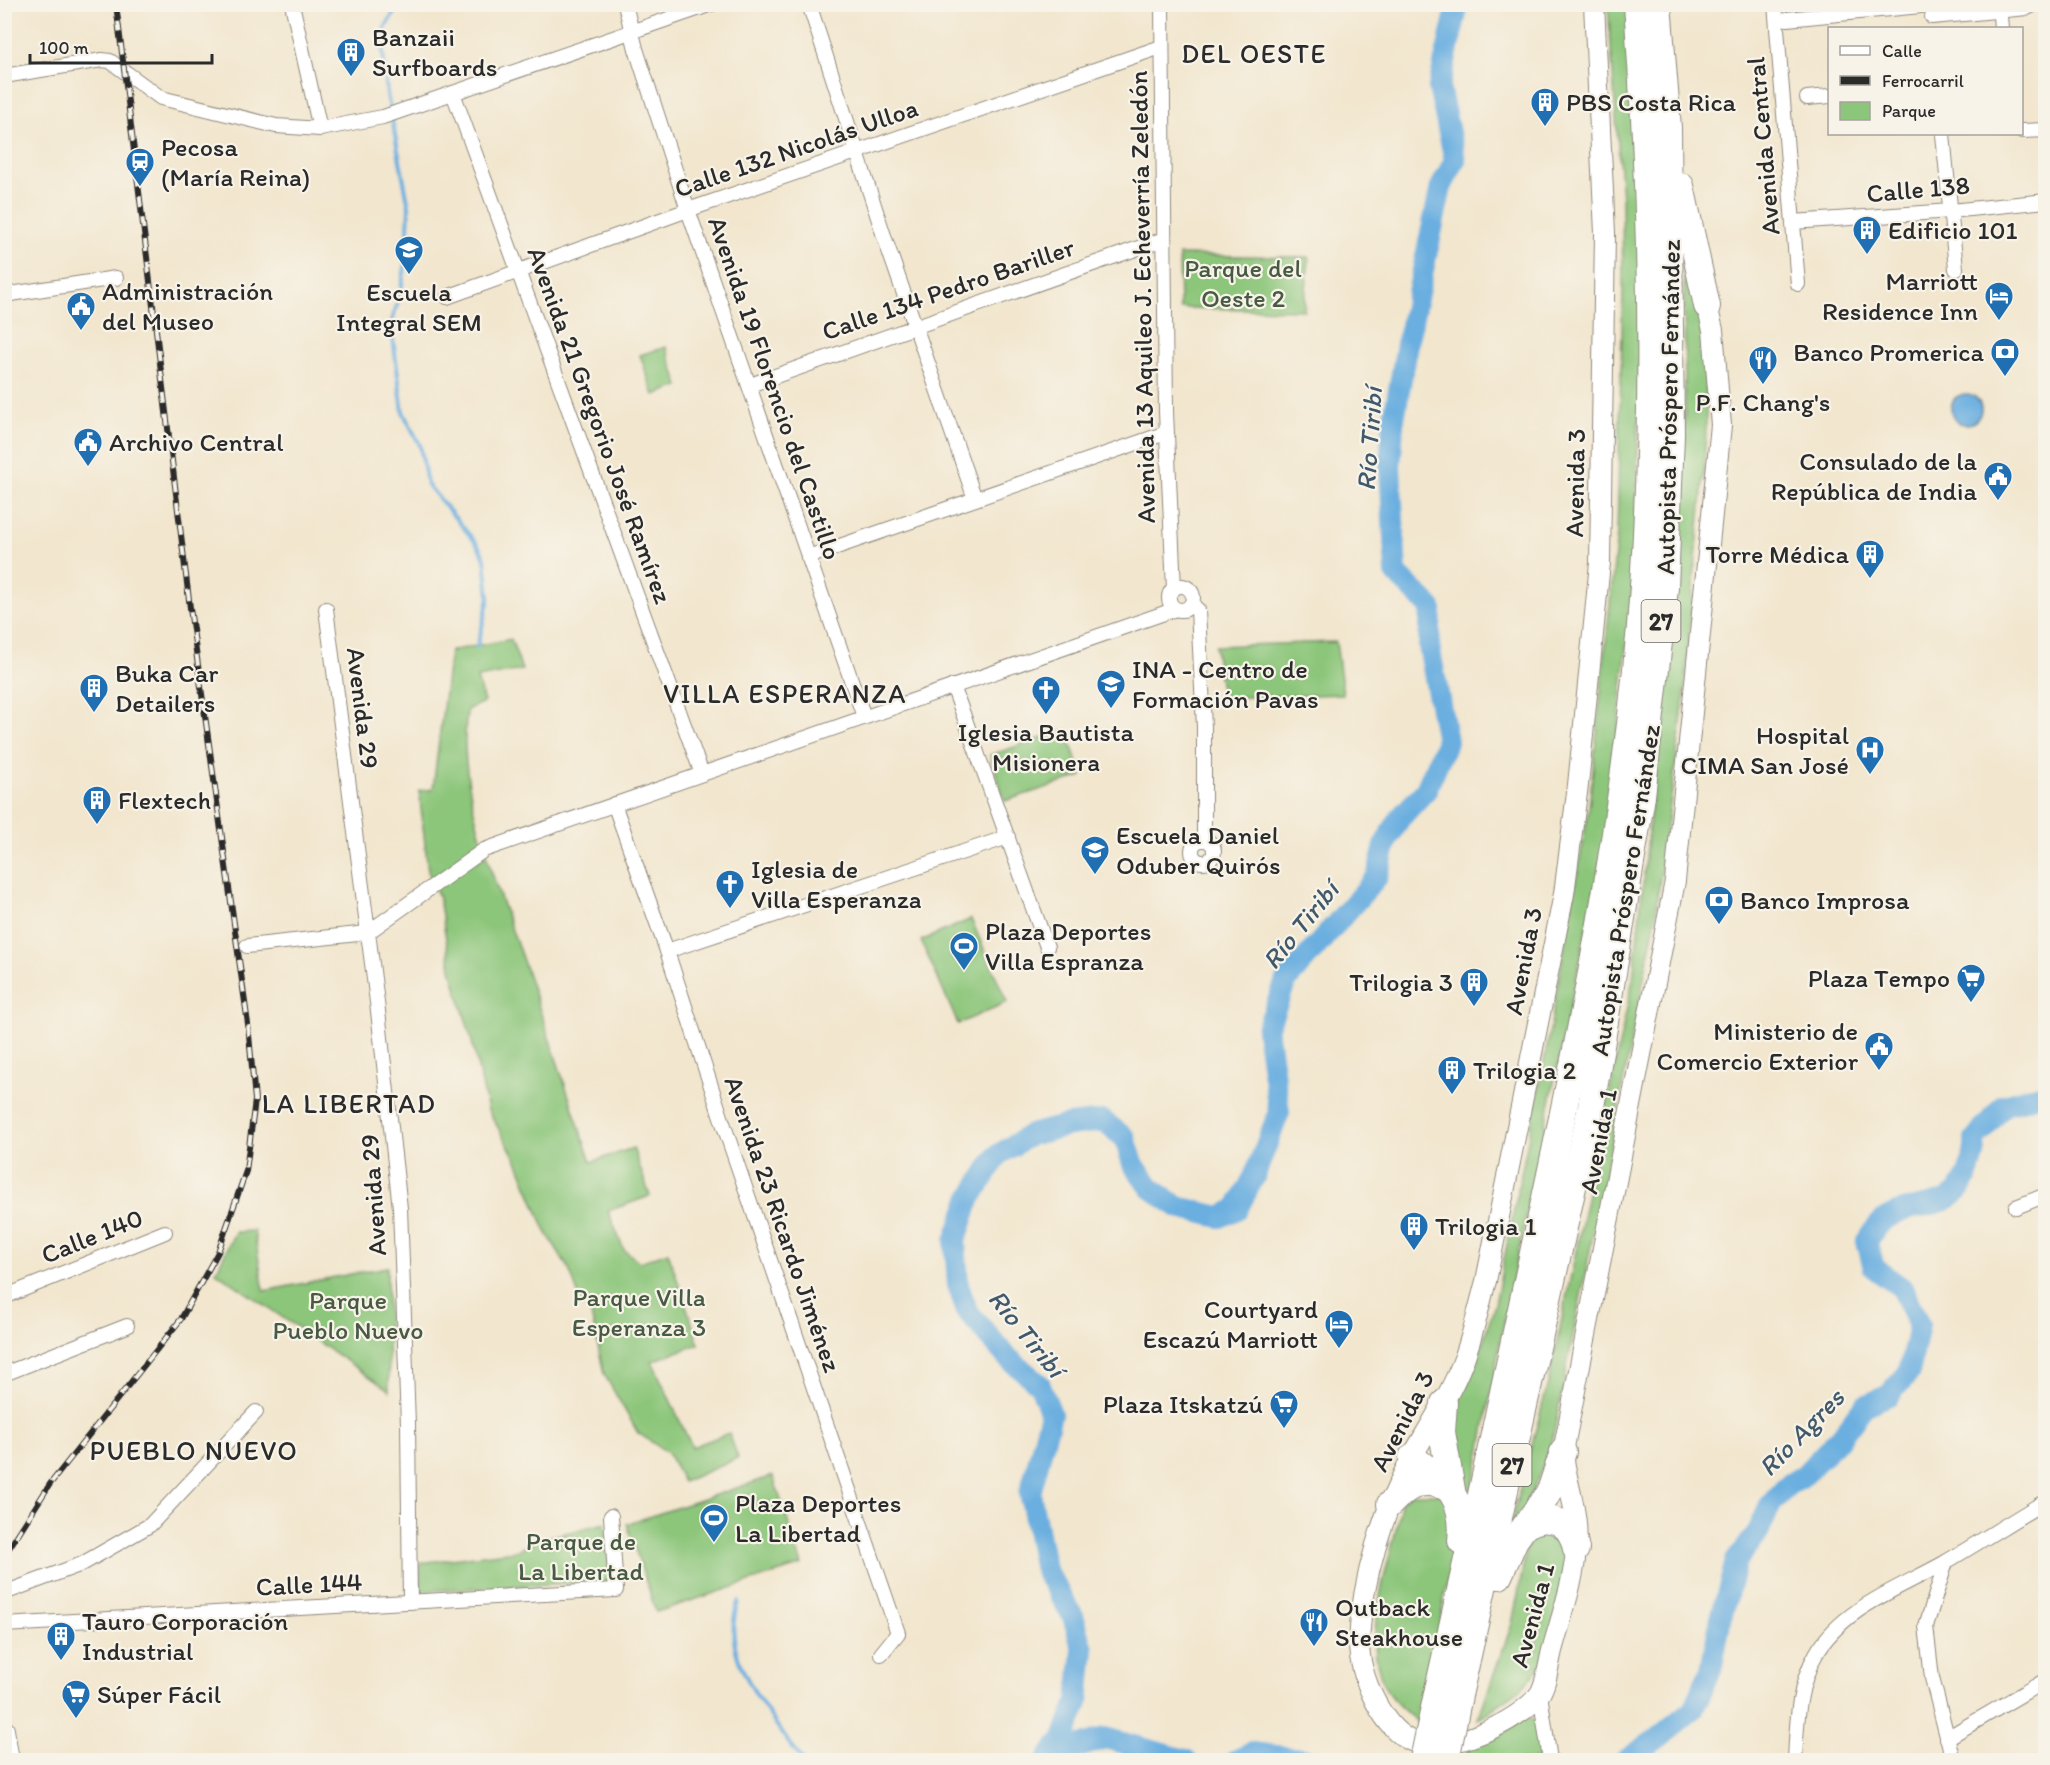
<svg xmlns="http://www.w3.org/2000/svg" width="2050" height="1765" font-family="Itim,sans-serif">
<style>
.green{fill:#8cc67a;stroke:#5c7852;stroke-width:1.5}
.water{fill:#6bafe0;stroke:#4b6d86;stroke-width:1.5}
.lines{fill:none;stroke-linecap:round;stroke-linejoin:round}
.stream{stroke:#6bafe0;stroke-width:4}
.river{stroke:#6bafe0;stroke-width:22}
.street-casing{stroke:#8e887c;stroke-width:16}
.secondary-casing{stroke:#8e887c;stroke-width:22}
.highway-casing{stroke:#8e887c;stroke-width:28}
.street{stroke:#fff;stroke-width:14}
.secondary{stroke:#fff;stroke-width:20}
.highway{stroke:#fff;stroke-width:26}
.rail-casing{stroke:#2b2b2b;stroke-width:6}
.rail{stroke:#f7f3e8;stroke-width:4;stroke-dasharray:11;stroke-linecap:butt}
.highway-bridge-casing{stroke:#8e887c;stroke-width:28;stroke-linecap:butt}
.highway-bridge{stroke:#fff;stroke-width:26}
.labels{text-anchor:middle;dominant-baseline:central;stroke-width:4.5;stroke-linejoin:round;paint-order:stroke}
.shield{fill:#f7f3e8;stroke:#686764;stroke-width:1.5}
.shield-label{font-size:24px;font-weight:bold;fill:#2b2b2b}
.poi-label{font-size:26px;fill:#2b2b2b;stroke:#f7f3e8;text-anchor:start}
.street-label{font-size:26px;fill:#2b2b2b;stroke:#f7f3e8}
.park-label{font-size:26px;fill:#485a43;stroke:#f7f3e8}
.neighbourhood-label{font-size:27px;letter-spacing:1.5px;fill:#2b2b2b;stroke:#f7f3e8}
.water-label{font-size:27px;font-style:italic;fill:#41596a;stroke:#f7f3e8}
</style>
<rect width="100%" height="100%" fill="#f7f3e8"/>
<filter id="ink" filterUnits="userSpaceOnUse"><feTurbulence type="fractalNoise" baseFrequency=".0167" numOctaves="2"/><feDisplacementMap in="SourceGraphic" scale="12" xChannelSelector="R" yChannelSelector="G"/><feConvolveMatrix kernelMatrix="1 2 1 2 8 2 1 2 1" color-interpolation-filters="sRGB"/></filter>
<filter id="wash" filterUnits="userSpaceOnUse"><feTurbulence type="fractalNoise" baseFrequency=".008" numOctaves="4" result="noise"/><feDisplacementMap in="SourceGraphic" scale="24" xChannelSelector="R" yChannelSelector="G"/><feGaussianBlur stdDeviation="1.35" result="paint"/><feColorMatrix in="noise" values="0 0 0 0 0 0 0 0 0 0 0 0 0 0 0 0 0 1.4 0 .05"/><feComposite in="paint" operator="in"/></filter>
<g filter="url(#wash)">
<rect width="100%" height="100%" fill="#f2e6ce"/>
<g class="green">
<polygon points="1608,5 1630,5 1645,200 1634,575 1607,831 1505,1316 1478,1464 1470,1494 1466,1496 1453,1441 1456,1405 1473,1372 1495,1304 1548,1041 1589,808 1617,534 1623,290 1622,200"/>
<path d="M 1684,253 C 1720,354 1704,474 1694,578 C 1689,623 1688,669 1682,714 C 1674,784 1662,852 1655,922 L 1554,1432 C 1544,1467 1532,1498 1510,1527 L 1549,1380 L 1633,979 L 1670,627 L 1685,418 Z"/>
<polygon points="1179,255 1309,257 1304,310 1180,308"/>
<polygon points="666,347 679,386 654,395 640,355"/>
<path d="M 511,639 L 522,670 L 477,678 L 484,702 L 468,709 C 452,784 502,900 527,972 C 548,1035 569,1098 591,1162 L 633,1148 L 650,1196 L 608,1211 L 624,1250 L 640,1262 L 668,1252 L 699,1344 L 652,1361 L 692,1447 L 729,1433 L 738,1458 L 683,1482 L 668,1453 L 638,1433 L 604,1374 L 589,1305 L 583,1307 L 569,1269 L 545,1230 L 518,1163 L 488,1110 L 471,1038 L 452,973 L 439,898 L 428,871 L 419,791 L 433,789 L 450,651 Z"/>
<polygon points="1336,642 1343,694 1222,698 1215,646"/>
<polygon points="1066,730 1082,776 1005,801 990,755"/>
<polygon points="971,919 1007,1002 958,1024 921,941"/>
<polygon points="254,1231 264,1291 387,1267 389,1390 216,1272 235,1232"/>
<polygon points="773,1476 802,1565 656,1612 627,1524"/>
<path d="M 1409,1494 L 1447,1494 L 1454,1541 L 1422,1727 C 1412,1716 1397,1706 1389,1694 C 1355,1638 1393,1563 1401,1503 Z"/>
<polygon points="605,1523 610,1581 421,1591 420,1563 515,1551 542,1539"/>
<polygon points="1553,1532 1559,1535 1568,1557 1552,1644 1537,1671 1521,1689 1478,1719 1512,1624 1528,1543 1541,1533"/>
<polygon points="1523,1716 1535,1721 1546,1760 1465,1760 1468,1748"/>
</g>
<circle class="water" cx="1966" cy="409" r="15"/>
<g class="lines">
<g class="stream">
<polyline points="399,4 385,28 382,41 387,94 409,207 407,256 400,295 391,324 403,412 420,445 427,484 477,544 485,558 489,598 477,647"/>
<path d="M 738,1602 C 724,1644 744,1677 767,1711 C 779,1728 789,1745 803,1760"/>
</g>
<g class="river">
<polyline points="1052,1756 1105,1738 1186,1760"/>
<polyline points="1047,1760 1064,1738 1078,1702 1083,1649 1073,1616 1045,1570 1030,1493 1051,1414 1040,1385 1007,1357 967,1311 958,1285 955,1241 970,1199 998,1155 1030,1135 1069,1125 1103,1121 1125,1138 1133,1164 1151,1188 1178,1207 1220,1217 1237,1209 1254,1177 1279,1112 1267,1029 1286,981 1377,877 1386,842 1400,818 1426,790 1447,741 1429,646 1431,608 1396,573 1390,467 1393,424 1408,339 1441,187 1455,160 1439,87 1458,4"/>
<polyline points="1237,1760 1252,1753 1308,1760"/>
<path d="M 1626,1760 L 1657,1739 L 1693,1709 L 1711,1670 L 1720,1622 L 1736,1561 L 1757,1534 L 1771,1504 L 1788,1485 L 1804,1475 L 1842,1435 L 1864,1406 L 1889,1395 L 1909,1372 L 1919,1325 L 1902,1288 L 1874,1268 L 1867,1241 C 1872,1234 1878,1224 1885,1219 C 1917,1198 1954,1216 1969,1171 C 1973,1159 1976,1150 1975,1139 L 2004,1105 L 2046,1093"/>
</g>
</g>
</g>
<g filter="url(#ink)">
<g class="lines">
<g class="street-casing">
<g id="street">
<polyline points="292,4 320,129"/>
<polyline points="625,4 636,49 688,210 864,717"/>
<polyline points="809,4 885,239 975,499"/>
<polyline points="1162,4 1166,412 1174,589"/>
<polyline points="1775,4 1798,284"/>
<polyline points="1999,4 2001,28"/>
<polyline points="1932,17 2027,8 2035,4"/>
<polyline points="1787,19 1931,5"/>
<polyline points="4,76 102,60 110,61 161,98 276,126 320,129 383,117 712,4"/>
<polyline points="453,93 702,774"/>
<polyline points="1807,98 1830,96"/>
<polyline points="2022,131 2046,130"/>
<polyline points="1943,134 1956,269"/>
<polyline points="1793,222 1951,211 2046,201"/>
<polyline points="4,295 116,278"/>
<polyline points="447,297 688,210 1161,47"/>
<polyline points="750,385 1164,239"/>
<polyline points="808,557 1166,433"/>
<circle cx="1181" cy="598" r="12"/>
<polyline points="1191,604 1198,610 1204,727 1204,840"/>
<polyline points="326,609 377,1002 400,1208 408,1424 410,1602"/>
<polyline points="953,686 1047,947"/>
<polyline points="614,804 667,951 722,1120 898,1633 881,1654"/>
<circle cx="1203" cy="851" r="11"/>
<polyline points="247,946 367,933 484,850 1176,609"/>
<polyline points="667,951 1008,837"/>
<polyline points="2016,1207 2046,1195"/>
<polyline points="4,1297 165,1232"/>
<polyline points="4,1374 127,1326"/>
<polyline points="1946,1562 1926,1626 1932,1678 1953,1760"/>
<polyline points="4,1593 82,1564 150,1525 256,1412"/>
<polyline points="4,1625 616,1590 611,1516"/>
<polyline points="1540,1694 1550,1760"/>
<polyline points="1947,1738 2046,1680"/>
<path d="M 1795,1760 C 1797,1724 1797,1687 1816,1654 C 1842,1608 1900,1588 1944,1563 C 1978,1543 2012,1521 2046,1501"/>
</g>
</g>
<g class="secondary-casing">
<g id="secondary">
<path d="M 1594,4 L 1605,233 L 1600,563 L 1578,785 L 1564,894 L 1486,1281 C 1479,1307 1473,1334 1464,1359 C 1451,1393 1431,1424 1413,1455 C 1383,1511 1362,1578 1359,1641 C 1358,1674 1383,1733 1417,1743 C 1450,1753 1518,1722 1539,1695 C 1547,1684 1549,1660 1553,1647 C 1564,1607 1580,1565 1576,1523 C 1574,1499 1565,1476 1563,1452 L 1675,881 L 1721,425 L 1713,330 L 1707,306"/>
<polyline points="4,1730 9,1760"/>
</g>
</g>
<g class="highway-casing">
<g id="highway">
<polyline points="1681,186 1707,306"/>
<polyline points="1444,1403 1442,1432 1452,1490"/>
<path d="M 1412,1457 C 1445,1482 1466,1496 1461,1541"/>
<path d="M 1390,1504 C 1409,1485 1424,1476 1449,1489"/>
<path d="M 1527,1525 C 1550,1512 1572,1523 1576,1549"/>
<polyline points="1499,1576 1515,1540 1550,1491 1563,1452"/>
<path d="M 1438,1689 C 1471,1544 1502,1399 1533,1253 C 1581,1034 1628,811 1643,586 C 1656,392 1651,198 1637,4"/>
<polyline points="1458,1700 1591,1107 1642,796 1665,588 1671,435 1668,128 1658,4"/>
</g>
</g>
<use href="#street" class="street"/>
<use href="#secondary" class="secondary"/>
<use href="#highway" class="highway"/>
<g class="rail-casing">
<polyline id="rail" points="4,1556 50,1484 181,1319 218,1252 246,1171 255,1100 248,1024 190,608 116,4"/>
</g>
<use href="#rail" class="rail"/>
<g class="highway-bridge-casing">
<g id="highway-bridge">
<polyline points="1423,1760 1438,1689"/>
<polyline points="1446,1760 1458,1700"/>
</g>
</g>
<use href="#highway-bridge" class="highway-bridge"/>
</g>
</g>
<defs>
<g id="building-pin" transform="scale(1.5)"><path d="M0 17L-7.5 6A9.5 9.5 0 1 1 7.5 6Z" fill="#1f6fb2" stroke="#f7f3e8"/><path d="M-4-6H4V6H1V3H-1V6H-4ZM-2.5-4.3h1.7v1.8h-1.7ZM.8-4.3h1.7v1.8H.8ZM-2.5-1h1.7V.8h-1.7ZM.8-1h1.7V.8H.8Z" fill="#fff"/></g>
<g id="station-pin" transform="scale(1.5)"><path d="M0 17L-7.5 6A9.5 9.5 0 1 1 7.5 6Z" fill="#1f6fb2" stroke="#f7f3e8"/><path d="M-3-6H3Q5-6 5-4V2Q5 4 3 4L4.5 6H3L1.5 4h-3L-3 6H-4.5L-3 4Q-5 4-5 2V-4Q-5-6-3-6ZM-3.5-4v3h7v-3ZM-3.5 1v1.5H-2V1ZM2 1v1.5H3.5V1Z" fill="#fff"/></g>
<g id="school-pin" transform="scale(1.5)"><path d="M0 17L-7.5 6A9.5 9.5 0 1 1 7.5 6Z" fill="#1f6fb2" stroke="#f7f3e8"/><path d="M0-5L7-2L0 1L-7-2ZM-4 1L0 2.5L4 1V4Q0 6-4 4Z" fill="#fff"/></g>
<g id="hotel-pin" transform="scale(1.5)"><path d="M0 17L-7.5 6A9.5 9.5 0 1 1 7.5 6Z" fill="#1f6fb2" stroke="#f7f3e8"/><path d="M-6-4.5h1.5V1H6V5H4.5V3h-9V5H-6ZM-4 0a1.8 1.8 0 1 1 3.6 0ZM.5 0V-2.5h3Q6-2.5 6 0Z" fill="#fff"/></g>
<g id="civic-pin" transform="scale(1.5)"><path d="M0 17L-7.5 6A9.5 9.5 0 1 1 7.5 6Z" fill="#1f6fb2" stroke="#f7f3e8"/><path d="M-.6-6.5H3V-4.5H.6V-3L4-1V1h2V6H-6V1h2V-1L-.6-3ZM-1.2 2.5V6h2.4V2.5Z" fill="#fff"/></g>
<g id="bank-pin" transform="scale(1.5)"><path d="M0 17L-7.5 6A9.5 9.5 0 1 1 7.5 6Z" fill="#1f6fb2" stroke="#f7f3e8"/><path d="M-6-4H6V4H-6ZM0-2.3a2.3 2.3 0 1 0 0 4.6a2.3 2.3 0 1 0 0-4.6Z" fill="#fff"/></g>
<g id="restaurant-pin" transform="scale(1.5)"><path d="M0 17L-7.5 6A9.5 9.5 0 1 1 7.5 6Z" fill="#1f6fb2" stroke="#f7f3e8"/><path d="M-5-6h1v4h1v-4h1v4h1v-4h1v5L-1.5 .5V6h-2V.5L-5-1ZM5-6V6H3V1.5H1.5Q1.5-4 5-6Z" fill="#fff"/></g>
<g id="university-pin" transform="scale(1.5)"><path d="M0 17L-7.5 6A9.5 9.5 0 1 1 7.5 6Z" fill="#1f6fb2" stroke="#f7f3e8"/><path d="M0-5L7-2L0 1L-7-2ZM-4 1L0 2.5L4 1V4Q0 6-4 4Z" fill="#fff"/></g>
<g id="church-pin" transform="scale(1.5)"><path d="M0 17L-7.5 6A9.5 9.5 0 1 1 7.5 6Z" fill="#1f6fb2" stroke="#f7f3e8"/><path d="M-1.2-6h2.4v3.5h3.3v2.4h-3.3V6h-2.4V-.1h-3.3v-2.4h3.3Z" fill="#fff"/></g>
<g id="hospital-pin" transform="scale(1.5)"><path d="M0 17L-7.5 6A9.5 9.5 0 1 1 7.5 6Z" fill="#1f6fb2" stroke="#f7f3e8"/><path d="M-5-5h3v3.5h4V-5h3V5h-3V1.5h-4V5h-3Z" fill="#fff"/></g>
<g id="stadium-pin" transform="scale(1.5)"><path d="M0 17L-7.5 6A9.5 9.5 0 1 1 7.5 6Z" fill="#1f6fb2" stroke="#f7f3e8"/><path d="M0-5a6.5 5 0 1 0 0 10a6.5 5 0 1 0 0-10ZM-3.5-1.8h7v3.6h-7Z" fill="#fff"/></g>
<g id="supermarket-pin" transform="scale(1.5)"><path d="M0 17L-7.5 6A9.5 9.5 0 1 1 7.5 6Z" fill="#1f6fb2" stroke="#f7f3e8"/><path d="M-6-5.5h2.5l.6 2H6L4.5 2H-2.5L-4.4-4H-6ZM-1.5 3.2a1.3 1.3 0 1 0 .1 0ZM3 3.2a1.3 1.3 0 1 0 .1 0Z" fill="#fff"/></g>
</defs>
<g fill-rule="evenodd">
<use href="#building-pin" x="351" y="52"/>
<use href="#building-pin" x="1545" y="102"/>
<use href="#station-pin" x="140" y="162"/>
<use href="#building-pin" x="1867" y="230"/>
<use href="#school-pin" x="409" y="250"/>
<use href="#hotel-pin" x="1999" y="296"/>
<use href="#civic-pin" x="81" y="306"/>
<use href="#bank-pin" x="2005" y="352"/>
<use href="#restaurant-pin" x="1763" y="360"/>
<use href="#civic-pin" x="88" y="442"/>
<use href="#civic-pin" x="1998" y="476"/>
<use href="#building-pin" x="1870" y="554"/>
<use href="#university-pin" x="1111" y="684"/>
<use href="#building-pin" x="94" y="688"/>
<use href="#church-pin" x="1046" y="690"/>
<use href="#hospital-pin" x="1870" y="750"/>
<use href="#building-pin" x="97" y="800"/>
<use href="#school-pin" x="1095" y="850"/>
<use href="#church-pin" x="730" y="884"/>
<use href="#bank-pin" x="1719" y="900"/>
<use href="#stadium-pin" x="964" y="946"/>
<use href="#supermarket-pin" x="1971" y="978"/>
<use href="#building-pin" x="1474" y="982"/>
<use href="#civic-pin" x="1879" y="1046"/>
<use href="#building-pin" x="1452" y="1070"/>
<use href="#building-pin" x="1414" y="1226"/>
<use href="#hotel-pin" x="1339" y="1324"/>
<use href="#supermarket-pin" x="1284" y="1404"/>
<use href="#stadium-pin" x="714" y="1518"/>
<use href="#restaurant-pin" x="1314" y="1622"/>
<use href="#building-pin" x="61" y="1636"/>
<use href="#supermarket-pin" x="76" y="1694"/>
</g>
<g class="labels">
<g class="shield">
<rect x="1641.5" y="600" width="39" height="42" rx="4.5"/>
<rect x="1492.5" y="1444" width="39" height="42" rx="4.5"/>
</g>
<g class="shield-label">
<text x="1661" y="621">27</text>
<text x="1512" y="1465">27</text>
</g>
<g class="poi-label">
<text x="372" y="37">Banzaii<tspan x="372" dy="30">Surfboards</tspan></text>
<text x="1566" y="102">PBS Costa Rica</text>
<text x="161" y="147">Pecosa<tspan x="161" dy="30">(María Reina)</tspan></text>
<text x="1888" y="230">Edificio 101</text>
<text x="1978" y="281" text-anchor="end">Marriott<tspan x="1978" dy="30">Residence Inn</tspan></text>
<text x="102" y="291">Administración<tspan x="102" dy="30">del Museo</tspan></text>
<text x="409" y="292" text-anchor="middle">Escuela<tspan x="409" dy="30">Integral SEM</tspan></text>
<text x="1984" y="352" text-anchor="end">Banco Promerica</text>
<text x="1763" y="402" text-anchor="middle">P.F. Chang's</text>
<text x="109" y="442">Archivo Central</text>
<text x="1977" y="461" text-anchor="end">Consulado de la<tspan x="1977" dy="30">República de India</tspan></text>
<text x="1849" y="554" text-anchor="end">Torre Médica</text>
<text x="1132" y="669">INA - Centro de<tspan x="1132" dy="30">Formación Pavas</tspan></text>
<text x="115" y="673">Buka Car<tspan x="115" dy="30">Detailers</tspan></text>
<text x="1046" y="732" text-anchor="middle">Iglesia Bautista<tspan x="1046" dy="30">Misionera</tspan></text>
<text x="1849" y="735" text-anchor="end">Hospital<tspan x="1849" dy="30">CIMA San José</tspan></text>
<text x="118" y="800">Flextech</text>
<text x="1116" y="835">Escuela Daniel<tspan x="1116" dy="30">Oduber Quirós</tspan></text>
<text x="751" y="869">Iglesia de<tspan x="751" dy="30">Villa Esperanza</tspan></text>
<text x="1740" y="900">Banco Improsa</text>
<text x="985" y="931">Plaza Deportes<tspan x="985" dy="30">Villa Espranza</tspan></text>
<text x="1950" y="978" text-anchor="end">Plaza Tempo</text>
<text x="1453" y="982" text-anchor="end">Trilogia 3</text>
<text x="1858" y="1031" text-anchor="end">Ministerio de<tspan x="1858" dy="30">Comercio Exterior</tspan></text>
<text x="1473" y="1070">Trilogia 2</text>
<text x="1435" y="1226">Trilogia 1</text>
<text x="1318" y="1309" text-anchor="end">Courtyard<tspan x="1318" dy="30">Escazú Marriott</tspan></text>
<text x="1263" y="1404" text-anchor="end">Plaza Itskatzú</text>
<text x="735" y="1503">Plaza Deportes<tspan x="735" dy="30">La Libertad</tspan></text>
<text x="1335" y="1607">Outback<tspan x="1335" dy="30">Steakhouse</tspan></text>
<text x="82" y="1621">Tauro Corporación<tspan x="82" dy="30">Industrial</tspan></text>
<text x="97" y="1694">Súper Fácil</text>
</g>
<g class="street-label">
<text transform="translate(1763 146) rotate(-95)">Avenida Central</text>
<text transform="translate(796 148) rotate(-19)">Calle 132 Nicolás Ulloa</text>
<text transform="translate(1918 189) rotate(-5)">Calle 138</text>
<text transform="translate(948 289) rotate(-19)">Calle 134 Pedro Bariller</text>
<text transform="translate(1142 297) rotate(-91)">Avenida 13 Aquileo J. Echeverría Zeledón</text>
<text transform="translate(775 388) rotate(71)">Avenida 19 Florencio del Castillo</text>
<text transform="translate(1668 407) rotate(-89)">Autopista Próspero Fernández</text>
<text transform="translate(600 425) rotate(70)">Avenida 21 Gregorio José Ramírez</text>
<text transform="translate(1575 483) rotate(-89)">Avenida 3</text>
<text transform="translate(363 708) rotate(83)">Avenida 29</text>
<text transform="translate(1625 890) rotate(-81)">Autopista Próspero Fernández</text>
<text transform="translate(1523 961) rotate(-79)">Avenida 3</text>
<text transform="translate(1598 1141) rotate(-79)">Avenida 1</text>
<text transform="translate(373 1195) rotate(-94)">Avenida 29</text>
<text transform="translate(783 1224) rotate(71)">Avenida 23 Ricardo Jiménez</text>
<text transform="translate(92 1236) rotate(-22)">Calle 140</text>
<text transform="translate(1402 1421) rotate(-63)">Avenida 3</text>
<text transform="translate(309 1584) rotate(-3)">Calle 144</text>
<text transform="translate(1532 1615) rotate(-75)">Avenida 1</text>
</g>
<g class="park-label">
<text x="1243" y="268">Parque del<tspan x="1243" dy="30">Oeste 2</tspan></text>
<text x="639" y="1297">Parque Villa<tspan x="639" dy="30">Esperanza 3</tspan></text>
<text x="348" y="1300">Parque<tspan x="348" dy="30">Pueblo Nuevo</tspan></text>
<text x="581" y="1541">Parque de<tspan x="581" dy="30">La Libertad</tspan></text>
</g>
<g class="neighbourhood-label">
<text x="1254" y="53">DEL OESTE</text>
<text x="785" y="693">VILLA ESPERANZA</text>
<text x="349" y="1103">LA LIBERTAD</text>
<text x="194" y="1450">PUEBLO NUEVO</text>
</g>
<g class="water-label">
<text transform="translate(1369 439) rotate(-86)">Río Tiribí</text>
<text transform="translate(1300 925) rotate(-51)">Río Tiribí</text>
<text transform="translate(1027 1333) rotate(51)">Río Tiribí</text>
<text transform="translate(1801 1432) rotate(-46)">Río Agres</text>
</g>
</g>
<rect width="2050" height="1765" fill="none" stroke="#f7f3e8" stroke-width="24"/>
<rect x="1828" y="27" width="195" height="108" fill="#f7f3e8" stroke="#a5a39c" stroke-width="1.5"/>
<rect x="1840" y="46" width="30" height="9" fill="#ffffff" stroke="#a5a39c" stroke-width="1.5"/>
<text x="1882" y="57" font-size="18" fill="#2b2b2b">Calle</text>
<rect x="1840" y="76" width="30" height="9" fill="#2b2b2b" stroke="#a5a39c" stroke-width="1.5"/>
<text x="1882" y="87" font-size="18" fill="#2b2b2b">Ferrocarril</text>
<rect x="1840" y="102" width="30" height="18" fill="#8cc67a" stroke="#a5a39c" stroke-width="1.5"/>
<text x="1882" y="117" font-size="18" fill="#2b2b2b">Parque</text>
<path d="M30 54v9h182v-9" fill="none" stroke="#2b2b2b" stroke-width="3"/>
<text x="39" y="54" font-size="18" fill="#2b2b2b" stroke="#f7f3e8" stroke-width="4.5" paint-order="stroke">100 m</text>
</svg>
